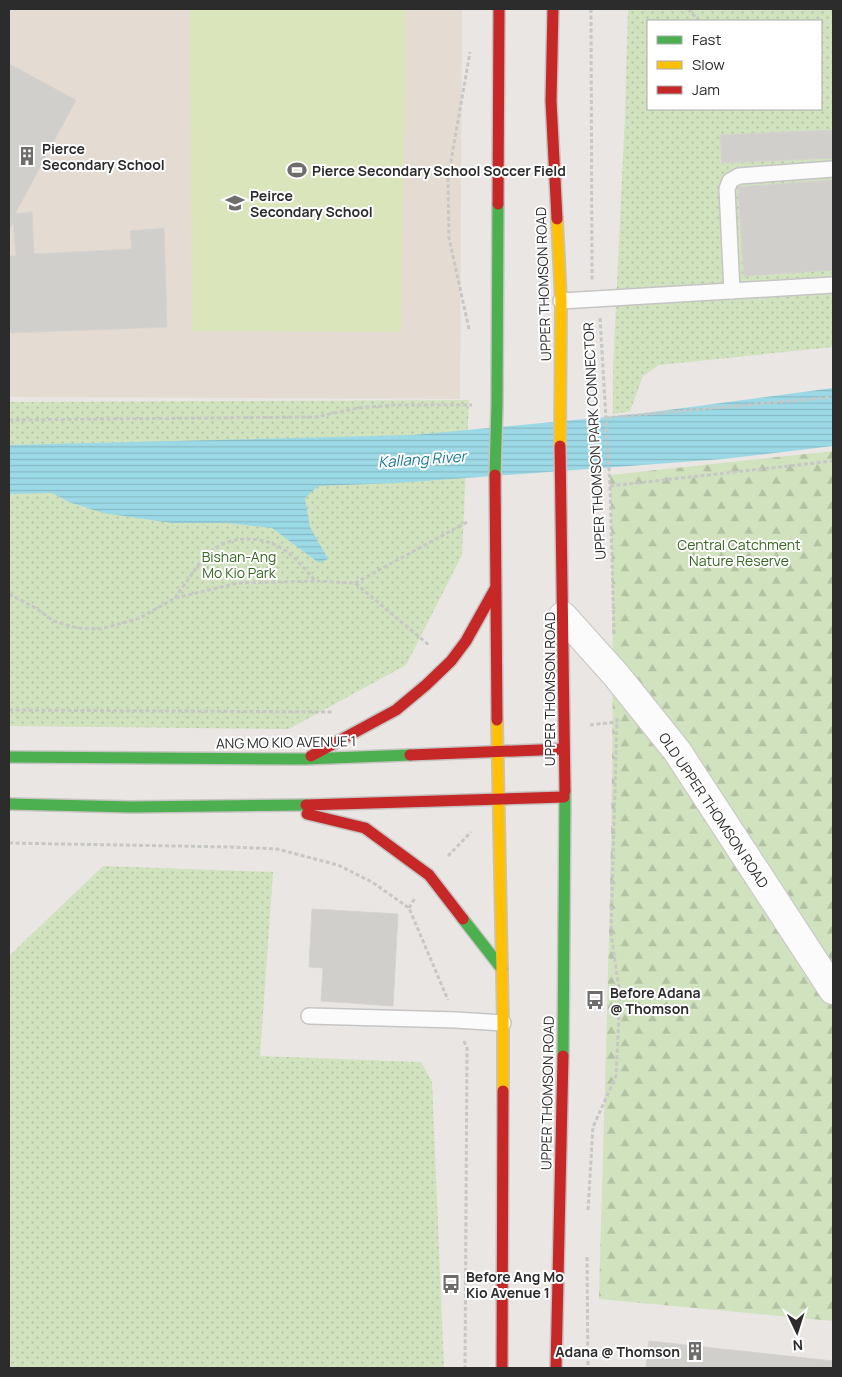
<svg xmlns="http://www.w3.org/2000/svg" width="842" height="1377" font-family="Manrope,sans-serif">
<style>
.education{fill:#e4dcd2}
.grass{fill:url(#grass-dots);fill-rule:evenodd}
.forest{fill:url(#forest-firs)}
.pitch{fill:#dae5bc}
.water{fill:url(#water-rules)}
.building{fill:#d1cfcc;stroke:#d5d2cf}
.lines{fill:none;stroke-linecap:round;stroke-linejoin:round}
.lane-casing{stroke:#c6c5c5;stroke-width:18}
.street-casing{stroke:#c6c5c5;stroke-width:30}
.fast-casing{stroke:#c6c4c2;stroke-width:14}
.slow-casing{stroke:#c6c4c2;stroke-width:14}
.jam-casing{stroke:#c6c4c2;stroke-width:14}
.path{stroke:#c7c7c6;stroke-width:3;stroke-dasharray:4 2.5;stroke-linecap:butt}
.lane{stroke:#fcfbfb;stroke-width:15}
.street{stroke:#fcfbfb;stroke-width:28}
.fast{stroke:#4caf50;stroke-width:11}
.slow{stroke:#ffc107;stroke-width:11}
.jam{stroke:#c62828;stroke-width:11}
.labels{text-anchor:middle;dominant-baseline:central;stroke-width:4;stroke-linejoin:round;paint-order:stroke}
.poi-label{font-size:14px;font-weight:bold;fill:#2c2c2c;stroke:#fff;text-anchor:start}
.street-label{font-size:14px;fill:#2c2c2c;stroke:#fff}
.park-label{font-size:14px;fill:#356620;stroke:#fff}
.water-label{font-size:15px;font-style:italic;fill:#187695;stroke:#fff}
</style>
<defs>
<pattern id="grass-dots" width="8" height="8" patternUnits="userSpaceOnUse" patternTransform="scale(1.25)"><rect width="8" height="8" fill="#d1e2bf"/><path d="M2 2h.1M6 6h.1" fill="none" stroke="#b4c2a4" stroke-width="1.8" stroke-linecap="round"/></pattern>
<pattern id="forest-firs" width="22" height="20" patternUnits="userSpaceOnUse" patternTransform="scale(1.25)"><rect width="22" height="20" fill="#d1e2bf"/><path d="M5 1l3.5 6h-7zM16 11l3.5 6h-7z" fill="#b4c2a4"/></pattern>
<pattern id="water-rules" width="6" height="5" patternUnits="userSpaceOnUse" patternTransform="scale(1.25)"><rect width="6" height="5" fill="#9cd9e6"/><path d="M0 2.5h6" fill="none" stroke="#87bac5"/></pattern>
</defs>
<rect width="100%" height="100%" fill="#eae6e3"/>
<polygon class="education" points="9,9 462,9 460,399 9,397"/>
<g class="grass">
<path d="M 628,9 L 833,9 L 833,347 L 659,365 L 643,376 L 630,411 L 613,414 L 613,369 L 625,115 ZM 648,21 L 821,21 L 821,109 L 648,109 Z"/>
<polygon points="469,400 462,555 406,665 289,729 9,726 9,402"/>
<polygon points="103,866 273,872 260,1056 421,1062 432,1082 444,1368 9,1368 9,956"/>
</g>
<path class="forest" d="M 833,451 L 833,1321 L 599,1299 C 606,1024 618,749 610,475 Z"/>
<polygon class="pitch" points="190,9 406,9 401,332 192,331"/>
<polygon class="water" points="833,388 833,446 723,459 398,483 318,486 305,498 310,527 328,559 319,563 272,528 226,523 172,523 103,513 69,502 52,493 9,494 9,445 413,435 638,414"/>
<g class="building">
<polygon points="9,64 76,100 15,214 32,212 34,254 132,249 130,231 164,228 167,327 9,333 9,256 16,256 13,222 9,230"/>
<polygon points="833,130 833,158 722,163 720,135"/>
<polygon points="833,180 833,270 744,276 738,187"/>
<polygon points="312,909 398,914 393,1006 321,1001 323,968 309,967"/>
<polygon points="649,1341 833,1361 833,1368 646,1368"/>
</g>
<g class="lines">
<g class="lane-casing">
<g id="lane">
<polyline points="732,291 727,189 730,181 739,176 833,169"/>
<polyline points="561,301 833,285"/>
<polyline points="309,1016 456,1020 503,1023"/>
</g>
</g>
<g class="street-casing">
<polyline id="street" points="563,616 616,675 677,751 833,990"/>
</g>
<g class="fast-casing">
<g id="fast">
<polyline points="495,475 497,404 498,204"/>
<polyline points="9,757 305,759 410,755"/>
<polyline points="9,804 131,807 306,805"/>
<polyline points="463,919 502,969"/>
<polyline points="563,1056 565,791"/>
</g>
</g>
<g class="slow-casing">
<g id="slow">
<polyline points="557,219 561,301 560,446"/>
<polyline points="497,720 503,1023 503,1091"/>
</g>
</g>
<g class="jam-casing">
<g id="jam">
<polyline points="553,9 551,101 557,219"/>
<polyline points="498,204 499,9"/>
<polyline points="560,446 565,791"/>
<polyline points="495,475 497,720"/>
<polyline points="410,755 564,749"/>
<polyline points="311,756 396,710 426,685 451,661 466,641 495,589"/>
<polyline points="306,805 564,797"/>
<polyline points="307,814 365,828 429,875 463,919"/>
<polyline points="502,1368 503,1091"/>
<polyline points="556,1368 563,1056"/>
</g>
</g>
<g class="path">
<polyline points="591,9 592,281"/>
<polyline points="688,9 699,21"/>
<polyline points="600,318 610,486 614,634"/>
<polyline points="469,329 449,238 448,178 470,52"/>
<polyline points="605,418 833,397"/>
<polyline points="9,420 316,417 358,408 393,405 472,405"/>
<polyline points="610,486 833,461"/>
<polyline points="355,583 469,521"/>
<polyline points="9,594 34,607 54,621 77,628 101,629 140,618 175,598 238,583 317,581 355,583 430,646"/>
<path d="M 175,598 C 185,584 194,570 205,557 C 225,534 262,534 286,551 C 297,559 306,571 316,581"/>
<polyline points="9,710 334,712"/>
<polyline points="590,725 617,722"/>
<polyline points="9,843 231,847 277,849 338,865 372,882 409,908 448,1000"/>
<polyline points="448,856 471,832"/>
<polyline points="409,908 415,898"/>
<polyline points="464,1041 467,1048 465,1368"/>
<polyline points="588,1210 593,1127 616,1076 620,995 611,933 617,717"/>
<polyline points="587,1257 588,1368"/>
</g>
<use href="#lane" class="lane"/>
<use href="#street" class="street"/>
<use href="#fast" class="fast"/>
<use href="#slow" class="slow"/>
<use href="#jam" class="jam"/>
</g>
<defs>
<g id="building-bare" transform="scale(1.5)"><path d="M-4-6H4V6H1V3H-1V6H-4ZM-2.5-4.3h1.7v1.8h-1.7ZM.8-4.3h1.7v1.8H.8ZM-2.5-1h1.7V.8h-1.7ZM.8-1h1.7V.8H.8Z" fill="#6e6d6c" stroke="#fff" stroke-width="2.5" paint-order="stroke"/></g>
<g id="stadium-bare" transform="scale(1.5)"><path d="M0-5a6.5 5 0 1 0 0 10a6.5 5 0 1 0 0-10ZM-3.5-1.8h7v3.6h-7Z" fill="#6e6d6c" stroke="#fff" stroke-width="2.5" paint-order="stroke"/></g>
<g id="school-bare" transform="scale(1.5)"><path d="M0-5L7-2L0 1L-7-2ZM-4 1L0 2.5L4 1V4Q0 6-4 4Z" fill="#6e6d6c" stroke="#fff" stroke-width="2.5" paint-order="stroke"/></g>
<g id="bus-bare" transform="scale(1.5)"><path d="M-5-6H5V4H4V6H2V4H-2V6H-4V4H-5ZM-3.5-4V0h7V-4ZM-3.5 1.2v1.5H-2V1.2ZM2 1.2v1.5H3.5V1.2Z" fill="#6e6d6c" stroke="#fff" stroke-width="2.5" paint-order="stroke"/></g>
</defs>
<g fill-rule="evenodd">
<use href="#building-bare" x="27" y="156"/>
<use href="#stadium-bare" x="297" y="170"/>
<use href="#school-bare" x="235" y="203"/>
<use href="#bus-bare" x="595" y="1000"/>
<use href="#bus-bare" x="451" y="1284"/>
<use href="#building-bare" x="695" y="1351"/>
</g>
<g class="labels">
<g class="poi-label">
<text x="42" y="148">Pierce<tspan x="42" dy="16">Secondary School</tspan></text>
<text x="312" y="170">Pierce Secondary School Soccer Field</text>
<text x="250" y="195">Peirce<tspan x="250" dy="16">Secondary School</tspan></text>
<text x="610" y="992">Before Adana<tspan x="610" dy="16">@ Thomson</tspan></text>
<text x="466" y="1276">Before Ang Mo<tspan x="466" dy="16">Kio Avenue 1</tspan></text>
<text x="680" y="1351" text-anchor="end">Adana @ Thomson</text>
</g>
<g class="street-label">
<text transform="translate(543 284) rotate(-92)">UPPER THOMSON ROAD</text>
<text transform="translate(594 441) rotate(-93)">UPPER THOMSON PARK CONNECTOR</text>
<text transform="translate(549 689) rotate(-90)">UPPER THOMSON ROAD</text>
<text transform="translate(286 742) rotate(-1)">ANG MO KIO AVENUE 1</text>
<text transform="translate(714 810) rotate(56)">OLD UPPER THOMSON ROAD</text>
<text transform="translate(547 1093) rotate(-89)">UPPER THOMSON ROAD</text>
</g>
<g class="park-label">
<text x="739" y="544">Central Catchment<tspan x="739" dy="16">Nature Reserve</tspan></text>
<text x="239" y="556">Bishan-Ang<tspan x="239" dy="16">Mo Kio Park</tspan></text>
</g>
<g class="water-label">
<text transform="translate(422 459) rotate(-4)">Kallang River</text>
</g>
</g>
<rect width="842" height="1377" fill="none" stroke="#2c2c2c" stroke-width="20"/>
<rect x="647" y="20" width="175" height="90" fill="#ffffff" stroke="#ababab"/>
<rect x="657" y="36" width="25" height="8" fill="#4caf50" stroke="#ababab"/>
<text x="692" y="45" font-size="15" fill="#2c2c2c">Fast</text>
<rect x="657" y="61" width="25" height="8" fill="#ffc107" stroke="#ababab"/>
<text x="692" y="70" font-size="15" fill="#2c2c2c">Slow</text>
<rect x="657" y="86" width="25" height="8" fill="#c62828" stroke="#ababab"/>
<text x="692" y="95" font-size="15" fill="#2c2c2c">Jam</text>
<g transform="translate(797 1332) rotate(176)" stroke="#ffffff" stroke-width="4" paint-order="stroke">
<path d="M0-4L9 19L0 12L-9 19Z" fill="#2c2c2c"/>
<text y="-8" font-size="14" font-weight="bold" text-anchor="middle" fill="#2c2c2c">N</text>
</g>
</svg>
